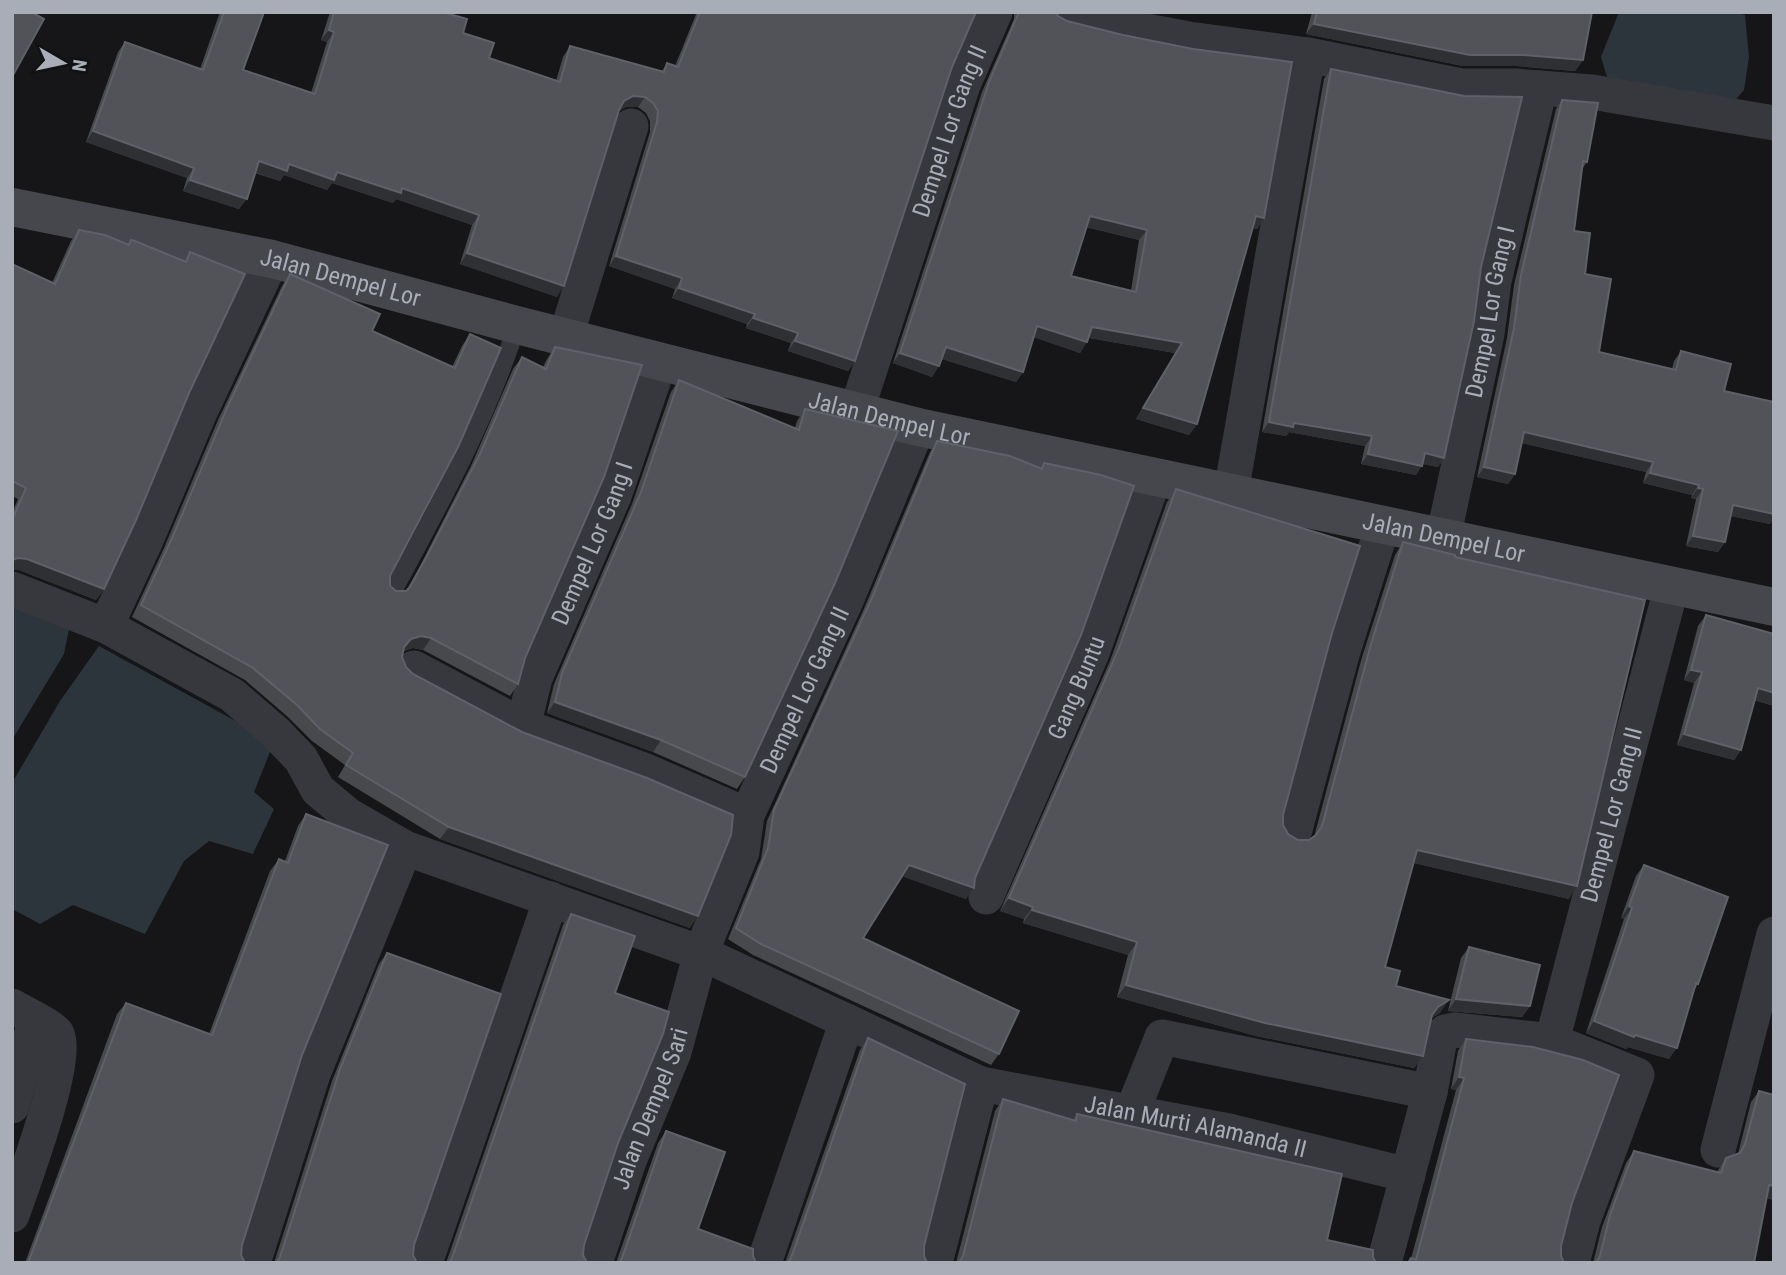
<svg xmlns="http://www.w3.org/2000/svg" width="1786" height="1275" font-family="'Roboto Condensed',sans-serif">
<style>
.water{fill:#2c353c}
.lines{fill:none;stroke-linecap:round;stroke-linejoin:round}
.lane{stroke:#37383d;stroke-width:18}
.street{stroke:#37383d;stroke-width:35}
.secondary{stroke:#45474d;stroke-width:38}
.wall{fill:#47494d;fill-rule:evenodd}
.shaded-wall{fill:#2f3033}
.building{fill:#525359;stroke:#5f6168;stroke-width:2;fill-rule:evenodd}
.labels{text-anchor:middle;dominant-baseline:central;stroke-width:5;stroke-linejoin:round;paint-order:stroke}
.street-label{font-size:24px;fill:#a8adb8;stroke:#111113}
</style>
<rect width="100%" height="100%" fill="#161618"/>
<g class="water">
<polygon points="1619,12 1734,12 1745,15 1749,57 1744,90 1732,104 1607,77 1601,57"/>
<polygon points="12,598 70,624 64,654 12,740"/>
<polygon points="99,646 274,742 254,792 274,809 253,854 209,841 184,861 145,934 73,905 40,924 12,909 12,783 60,701"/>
</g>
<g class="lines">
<path class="lane" d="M 392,593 C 439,506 487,419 517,325"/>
<g class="street">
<polyline points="1065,12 1119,26 1189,39 1308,55 1461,86 1515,86 1592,92 1774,123"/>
<polyline points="566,336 631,126"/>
<path id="s1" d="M 856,412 L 963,85 L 995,12"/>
<polyline points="1231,492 1308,55"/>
<path id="s2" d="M 1443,538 L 1487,334 L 1494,281 L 1540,88"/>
<path id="s3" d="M 12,589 L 106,626 L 232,695 L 275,732 L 301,759 L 318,790 L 348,815 L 405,848 L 701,953 L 981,1084 L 1229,1131 L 1408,1175"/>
<polyline points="106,626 146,540 200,412 272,259"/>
<polyline points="414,668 523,726 646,771 747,815"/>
<path id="s4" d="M 523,726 L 535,678 L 614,496 L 660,361"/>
<polyline points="1294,833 1343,651 1383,525"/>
<path id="s5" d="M 986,897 L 1092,653 L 1155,476"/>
<path d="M 12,1006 C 22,1012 54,1027 57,1034 C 70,1059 23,1184 12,1215"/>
<path id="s6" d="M 1552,1041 L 1672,585"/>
<polyline points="12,1106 35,1021"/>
<polyline points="1132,1112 1162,1037 1430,1092"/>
<polyline points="1718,1150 1774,934"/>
<polyline points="253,1263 313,1074 405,848"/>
<polyline points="425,1263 551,899"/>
<path id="s7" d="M 595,1263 L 629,1161 L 674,1052 L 701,953 L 742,852 L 747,815 L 845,603 L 918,427"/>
<polyline points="764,1263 847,1021"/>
<polyline points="935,1263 981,1084"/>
<polyline points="1384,1263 1430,1092 1440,1039 1445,1032 1455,1030 1552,1041 1637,1075 1583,1221 1572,1263"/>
</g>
<path class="secondary" id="s8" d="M 12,207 L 272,259 L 517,325 L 918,427 L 1774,607"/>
</g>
<g class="wall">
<polygon points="220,12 265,12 243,70 311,93 327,42 321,40 330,12 442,12 489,58 556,81 563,57 570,46 662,71 667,63 675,66 697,12 976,12 952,67 855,361 848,371 788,351 791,343 746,328 747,324 672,298 675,289 609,266 650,132 650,121 646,113 638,107 626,107 619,111 557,297 460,264 472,225 396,199 393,203 332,183 327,190 284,175 280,181 255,173 239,209 183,191 187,178 86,142 118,52 125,42 200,69"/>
<path d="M 1014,12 L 1056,12 L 1058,16 L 1264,218 L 1257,229 L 1253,228 L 1197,424 L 1189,435 L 1136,419 L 1175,353 L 1089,338 L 1080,353 L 1034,337 L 1023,372 L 1016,382 L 942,359 L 932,377 L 893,363 L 982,92 L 1014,19 ZM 1086,227 L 1139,240 L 1131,291 L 1071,276 Z"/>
<polygon points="1312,12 1592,12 1583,60 1575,71 1516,66 1463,66 1306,34"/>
<polygon points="1331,69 1481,267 1444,458 1438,467 1423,464 1416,475 1361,464 1365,446 1289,432 1286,436 1262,432 1324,79"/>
<polygon points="1562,100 1587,162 1582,169 1574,231 1585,274 1599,352 1672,369 1674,361 1681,351 1724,391 1770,524 1731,516 1725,542 1718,552 1686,546 1696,499 1691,498 1692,495 1643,483 1646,472 1522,443 1515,474 1508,484 1477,477 1507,338 1514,285 1556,109"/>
<polygon points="79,230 128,245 131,240 183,261 190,252 189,393 104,589 96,600 19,570 12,569 12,513 18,499 12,496 12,264 52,283 71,241"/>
<polygon points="290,274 372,331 452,367 462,346 470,334 390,576 390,586 396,591 406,591 420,566 471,466 513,369 522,357 543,367 547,359 555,347 525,658 518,684 510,696 423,650 413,648 404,651 402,657 406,667 690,928 440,839 338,777 345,765 312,741 288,717 245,680 132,617 164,548 218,420 282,286"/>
<polygon points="679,380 795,428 797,421 805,409 745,777 737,789 653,752 547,713 554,684 632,504 671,392"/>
<polygon points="937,441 1041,468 1044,463 966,899 902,876 863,938 999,1054 991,1065 753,955 728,939 761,859 767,821 863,611 930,452"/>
<polygon points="1176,489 1332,633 1283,815 1283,825 1288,834 1298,840 1309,840 1314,837 1362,657 1395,555 1403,542 1455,557 1569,899 1414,863 1385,967 1396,986 1440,1013 1431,1018 1423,1056 1414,1068 1256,1036 1117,997 1128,955 1023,923 1024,919 1000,911 1110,661 1167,502"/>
<polygon points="1706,615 1774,634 1774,706 1754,700 1741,750 1734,760 1677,745 1694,683 1684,680 1698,626"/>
<polygon points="306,814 302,1055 242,1245 241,1255 245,1263 25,1263 117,1014 126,1003 209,1034 270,871 279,859 285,861 298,826"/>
<polygon points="1644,865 1698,984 1694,990 1669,1059 1628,1047 1626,1049 1586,1033 1624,919 1621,918 1636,876"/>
<polygon points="571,914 615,993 618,1143 584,1245 583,1255 587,1263 446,1263 563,925"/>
<polygon points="1469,947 1530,1006 1522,1017 1448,1011 1461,958"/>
<polygon points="387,953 414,1245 413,1255 417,1263 274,1263 332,1081 379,964"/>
<polygon points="868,1038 924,1246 924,1256 927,1263 785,1263 860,1050"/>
<polygon points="1466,1039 1572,1203 1561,1246 1561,1256 1408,1263 1411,1259 1456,1090 1451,1089 1458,1051"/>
<polygon points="1759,1091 1774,1095 1774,1200 1766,1198 1754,1263 1593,1263 1602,1227 1626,1163 1634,1151 1717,1172 1726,1158 1738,1154 1751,1102"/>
<polygon points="1003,1099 1073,1120 1077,1114 1327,1240 1373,1257 1376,1263 956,1263 995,1111"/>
<polygon points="666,1131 698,1229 753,1256 756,1263 616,1263 658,1143"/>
</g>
<g class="shaded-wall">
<polygon points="1314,24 1583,60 1575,71 1516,66 1463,66 1306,34"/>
<polygon points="329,30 334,32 327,42 321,40"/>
<polygon points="633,96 645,97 638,107 626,107 617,112 624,101"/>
<polygon points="93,131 194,168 187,178 86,142"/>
<polygon points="259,161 289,164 337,172 402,188 479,215 472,225 396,199 393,203 332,183 327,190 284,175 280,181 251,171"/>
<polygon points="190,180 247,199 239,209 183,191"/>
<polygon points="1090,216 1147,230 1139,240 1083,226"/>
<polygon points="1256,216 1264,218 1257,229 1249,227"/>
<polygon points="467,253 564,286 557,297 460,264"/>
<polygon points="616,256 682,278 675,289 609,266"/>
<polygon points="679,288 755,314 747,324 672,298"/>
<polygon points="753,318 798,333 791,343 746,328"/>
<polygon points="1037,326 1087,342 1080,353 1030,336"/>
<polygon points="1092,327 1182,343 1175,353 1085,337"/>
<polygon points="795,341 855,361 848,371 788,351"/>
<polygon points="946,347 1023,372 1016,382 938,358"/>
<polygon points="900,353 939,366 932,377 893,363"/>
<polygon points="1143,408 1197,424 1189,435 1136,419"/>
<polygon points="1269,422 1294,423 1372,436 1365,446 1289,432 1286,436 1262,432"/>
<polygon points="1524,432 1653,462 1646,472 1517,442"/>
<polygon points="1425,453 1444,458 1438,467 1418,463"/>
<polygon points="1368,454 1422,466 1416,475 1361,464"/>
<polygon points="1484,467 1515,474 1508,484 1477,477"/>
<polygon points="1650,473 1699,485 1692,495 1643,483"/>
<polygon points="1698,488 1703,489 1696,499 1691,498"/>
<polygon points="1733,505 1774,514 1774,519 1770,524 1726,515"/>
<polygon points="1693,536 1725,542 1718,552 1686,546"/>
<polygon points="18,558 27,559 104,589 96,600 19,570 12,569 12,560"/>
<polygon points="421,636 431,638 423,650 413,648 403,651 404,647 411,639"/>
<polygon points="1691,670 1702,672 1694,683 1684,680"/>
<polygon points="1758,688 1774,693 1774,706 1750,699"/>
<polygon points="555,702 661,740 653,752 547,713"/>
<polygon points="1684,734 1741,750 1734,760 1677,745"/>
<polygon points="449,827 698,916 690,928 440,839"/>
<polygon points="1417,850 1577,886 1569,899 1409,862"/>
<polygon points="909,865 974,888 966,899 901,876"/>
<polygon points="1009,898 1033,907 1024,919 1000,911"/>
<polygon points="1629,906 1632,908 1624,919 1621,918"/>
<polygon points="1032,910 1137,942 1128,955 1023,923"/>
<polygon points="1126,985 1423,1056 1414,1068 1256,1036 1117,997"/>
<polygon points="1456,999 1530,1006 1522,1017 1448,1011"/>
<polygon points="1449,1000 1440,1013 1429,1020 1438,1007"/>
<polygon points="1594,1021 1635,1035 1677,1048 1669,1059 1628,1047 1626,1049 1586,1033"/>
<polygon points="1459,1077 1464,1078 1456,1090 1451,1089"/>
<polygon points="1769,1185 1774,1186 1774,1200 1761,1196"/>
</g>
<g class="building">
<polygon points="12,12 31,12 44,19 12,77"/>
<polygon points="224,12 264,12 243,70 315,94 334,32 329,30 334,12 442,12 467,19 463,33 494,43 489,58 560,82 570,46 664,72 667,63 678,67 700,12 976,12 952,67 855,361 795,341 798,333 753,318 755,314 679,288 682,278 616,256 657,122 658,111 653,103 645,97 633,96 624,101 619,110 564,286 467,253 479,215 402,188 401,193 337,172 334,180 289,164 287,171 259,161 247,199 190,180 194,168 93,131 125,42 203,70"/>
<path d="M 1019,12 L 1056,12 L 1058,16 L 1067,21 L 1123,35 L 1193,49 L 1292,62 L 1264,218 L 1256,216 L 1197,424 L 1143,408 L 1182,343 L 1092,327 L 1087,342 L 1037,326 L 1023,372 L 946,347 L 939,366 L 900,353 L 989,82 ZM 1090,216 L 1147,230 L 1136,292 L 1071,276 Z"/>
<polygon points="1317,12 1592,12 1583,60 1524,55 1470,55 1314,24"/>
<polygon points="1331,69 1464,96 1522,97 1481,267 1474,321 1444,458 1425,453 1422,466 1368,454 1372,436 1294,423 1293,427 1269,422"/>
<polygon points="1562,100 1598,103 1587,162 1583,161 1574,231 1590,233 1585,274 1611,279 1599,352 1676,370 1681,351 1731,364 1724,391 1774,402 1774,514 1733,505 1725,542 1693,536 1703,489 1698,488 1699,485 1650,473 1653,462 1524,432 1515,474 1484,467 1514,328 1521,275"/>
<polygon points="79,230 105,235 129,245 131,240 135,241 186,262 190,252 245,274 189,393 136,520 104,589 27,559 18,558 12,560 12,520 26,488 12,481 12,264 55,284"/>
<polygon points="290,274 380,314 372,331 455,368 470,334 501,348 459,445 390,576 390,586 396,591 406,591 410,587 428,554 480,454 522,357 546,369 555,347 642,365 604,477 525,658 518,684 431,638 421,636 411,639 404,647 402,657 406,667 413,674 522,732 647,778 733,815 731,835 698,916 449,827 346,765 353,753 320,729 297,705 253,668 141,605 173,536 227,408"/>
<polygon points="679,380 799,430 805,409 898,431 835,583 745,777 661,740 555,702 562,673 641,492"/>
<polygon points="937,441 1010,456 1042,469 1044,463 1101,475 1134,486 1081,635 975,878 974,888 909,865 863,938 1019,1011 999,1054 761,944 736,928 768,848 774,810 871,600"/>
<polygon points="1176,489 1360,546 1332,633 1283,815 1283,825 1288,834 1298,840 1309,840 1316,835 1322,826 1371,644 1403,542 1455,555 1455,557 1645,600 1577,886 1417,850 1385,967 1400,971 1396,986 1449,1000 1438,1007 1432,1015 1423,1056 1265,1023 1126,985 1137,942 1032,910 1033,907 1009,898 1119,648"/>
<polygon points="1706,615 1774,634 1774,693 1758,688 1741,750 1684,734 1702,672 1691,670"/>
<polygon points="306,814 388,845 302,1055 242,1245 241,1255 245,1263 28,1263 126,1003 212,1035 279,859 288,863"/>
<polygon points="1644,865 1728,897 1698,984 1696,983 1677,1048 1635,1035 1634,1037 1594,1021 1632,908 1629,906"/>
<polygon points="571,914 635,936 615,993 669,1012 663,1034 618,1143 584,1245 583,1255 587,1263 449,1263 452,1258"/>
<polygon points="1469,947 1540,965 1530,1006 1456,999"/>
<polygon points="387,953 501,994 414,1245 413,1255 417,1263 277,1263 280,1257 340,1069"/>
<polygon points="868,1038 965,1084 924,1246 924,1256 927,1263 788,1263 791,1258"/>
<polygon points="1466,1039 1533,1047 1583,1060 1619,1075 1572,1203 1561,1246 1561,1256 1564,1263 1408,1263 1411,1258 1416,1260 1464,1078 1459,1077"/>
<polygon points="1759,1091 1774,1095 1774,1186 1769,1185 1754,1263 1596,1263 1600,1256 1610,1215 1634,1151 1721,1173 1726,1158 1740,1153 1745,1144"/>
<polygon points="1003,1099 1076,1121 1077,1114 1342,1174 1327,1240 1373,1250 1373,1257 1376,1263 959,1263 963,1256"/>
<polygon points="666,1131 725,1152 698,1229 753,1249 753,1256 756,1263 619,1263 622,1258"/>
</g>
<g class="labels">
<g class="street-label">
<text stroke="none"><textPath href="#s1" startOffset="296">Dempel Lor Gang II</textPath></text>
<text stroke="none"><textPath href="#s8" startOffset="336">Jalan Dempel Lor</textPath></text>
<text stroke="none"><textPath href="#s2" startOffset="231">Dempel Lor Gang I</textPath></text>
<text stroke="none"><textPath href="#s8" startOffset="903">Jalan Dempel Lor</textPath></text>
<text stroke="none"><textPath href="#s8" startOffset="1470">Jalan Dempel Lor</textPath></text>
<text stroke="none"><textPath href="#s4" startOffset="196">Dempel Lor Gang I</textPath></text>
<text stroke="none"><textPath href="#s7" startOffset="612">Dempel Lor Gang II</textPath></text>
<text stroke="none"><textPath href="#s5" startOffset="228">Gang Buntu</textPath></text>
<text stroke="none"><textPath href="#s6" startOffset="234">Dempel Lor Gang II</textPath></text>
<text stroke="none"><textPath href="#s7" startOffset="164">Jalan Dempel Sari</textPath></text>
<text stroke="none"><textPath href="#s3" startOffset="1321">Jalan Murti Alamanda II</textPath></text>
</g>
</g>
<rect width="1786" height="1275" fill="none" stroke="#a8adb8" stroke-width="28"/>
<g transform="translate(63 63) rotate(99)" stroke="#111113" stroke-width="5" paint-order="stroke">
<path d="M0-5L12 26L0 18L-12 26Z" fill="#a8adb8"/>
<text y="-10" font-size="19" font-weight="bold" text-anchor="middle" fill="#a8adb8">N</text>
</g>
</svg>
